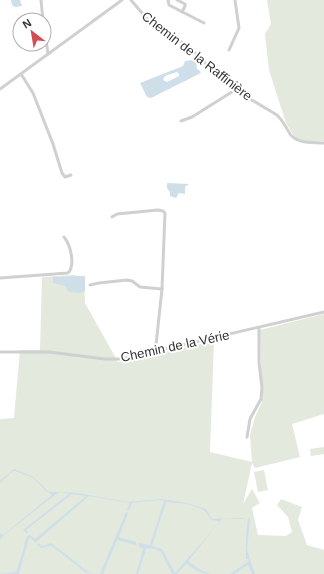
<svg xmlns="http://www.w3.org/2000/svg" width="324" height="574" font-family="Helvetica,sans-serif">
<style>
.green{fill:#e3e9dd}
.water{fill:#cfdfe9;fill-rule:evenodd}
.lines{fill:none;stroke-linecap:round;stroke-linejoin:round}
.street{stroke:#d0d0d0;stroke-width:3}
.labels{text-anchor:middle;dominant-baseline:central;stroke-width:4;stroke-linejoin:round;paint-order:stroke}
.street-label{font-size:13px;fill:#333;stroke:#fff}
</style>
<rect width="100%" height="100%" fill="#fff"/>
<g class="green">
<polygon points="267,0 324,0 324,141 307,142 295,138 286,123 269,70 265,34 271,24"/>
<polygon points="74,275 84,277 85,303 118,362 214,341 210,452 252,462 250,435 255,417 262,402 260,330 324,314 324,414 292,424 300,457 255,468 252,463 243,504 252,489 260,503 252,508 258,535 286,536 292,532 288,517 277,505 281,499 302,507 298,520 307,545 324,550 324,574 0,574 0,419 14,418 20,350 40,350 42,277"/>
<polygon points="324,447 324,454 311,456 310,449"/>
<polygon points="264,470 268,490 258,492 254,472"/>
</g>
<g class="water">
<polygon points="11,0 20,0 22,6 15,7 12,5"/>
<path d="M 192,60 L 196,61 L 197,69 L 199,70 L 201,73 L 151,98 L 147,97 L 140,83 L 183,66 L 185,61 ZM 177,72 L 179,74 L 179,76 L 167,82 L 163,80 L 165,76 Z"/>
<polygon points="167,183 189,184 185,187 185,194 179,193 176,198 170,196 170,192 167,188"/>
<polygon points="85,276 85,291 80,293 69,292 65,286 53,283 53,277"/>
<polygon points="14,469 32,476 49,492 59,492 59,493 56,494 4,535 0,540 0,533 3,535 52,495 45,490 33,478 15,471 13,471 0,483 0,481"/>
<path d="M 61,492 L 77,493 L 128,502 L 162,499 L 187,503 L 206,509 L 212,519 L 245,518 L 243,519 L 222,519 L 189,560 L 189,562 L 201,570 L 211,574 C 201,574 194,569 186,564 L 177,574 L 172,574 L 161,552 L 155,549 L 147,548 L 146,550 L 138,574 L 136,574 L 143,549 L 138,546 L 139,543 L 150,545 L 164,501 L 160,500 L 132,503 L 129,510 L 127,510 L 130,503 L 89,496 L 36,542 L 35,542 L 29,537 L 19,574 L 0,574 L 16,572 L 22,554 L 27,536 L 30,535 L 35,539 L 86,496 L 72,494 L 26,530 L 28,533 L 27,534 L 23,530 L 69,494 ZM 166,502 L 187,504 L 200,508 L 206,512 L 211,520 L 219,521 L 219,523 L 175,573 L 162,549 L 152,546 Z"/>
<polygon points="126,512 128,513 119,537 136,542 136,545 117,540 103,574 100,574"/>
<polygon points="248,518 250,519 247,550 255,574 252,574 248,565 234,574 230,574 249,561 248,559 246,559 246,535"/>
<polygon points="38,543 42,546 51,543 87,571 94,574 85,572 52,546 49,546 42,548 37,545"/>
</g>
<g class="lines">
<g class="street">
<polyline points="41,0 43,20"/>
<path d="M 131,0 L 148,20 L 159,28 L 183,43 L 200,57 L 212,71 L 235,90 L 277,115 C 283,121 286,127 290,134 C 297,144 313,142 324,143"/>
<polyline points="168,0 169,5 204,23"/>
<polyline points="177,0 185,4 185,6 182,12"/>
<polyline points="44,26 48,54"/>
<polyline points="229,50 239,28 235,0"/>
<polyline points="21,74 33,93 53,144 62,173 65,177 71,175"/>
<polyline points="0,89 122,0"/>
<polyline points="181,121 192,117 235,90"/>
<polyline points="112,217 117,214 158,210 163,211 165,213 162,289 156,345 156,352"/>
<path d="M 0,278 L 68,273 C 76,265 70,244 64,237"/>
<polyline points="90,285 99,283 127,280 132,281 140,287 162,289"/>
<polyline points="0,352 49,352 105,359 122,359 324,312"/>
<polyline points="247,437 250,419 261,399 262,388 259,362 259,328"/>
</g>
</g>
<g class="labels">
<g class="street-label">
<text transform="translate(197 56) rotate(38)">Chemin de la Raffinière</text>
<text transform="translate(175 346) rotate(-12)">Chemin de la Vérie</text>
</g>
</g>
<g transform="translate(32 32) rotate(329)"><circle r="19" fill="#ffffff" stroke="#adadad"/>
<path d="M0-3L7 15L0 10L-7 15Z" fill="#d34c53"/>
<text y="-6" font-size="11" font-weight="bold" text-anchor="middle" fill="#333333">N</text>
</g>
</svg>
